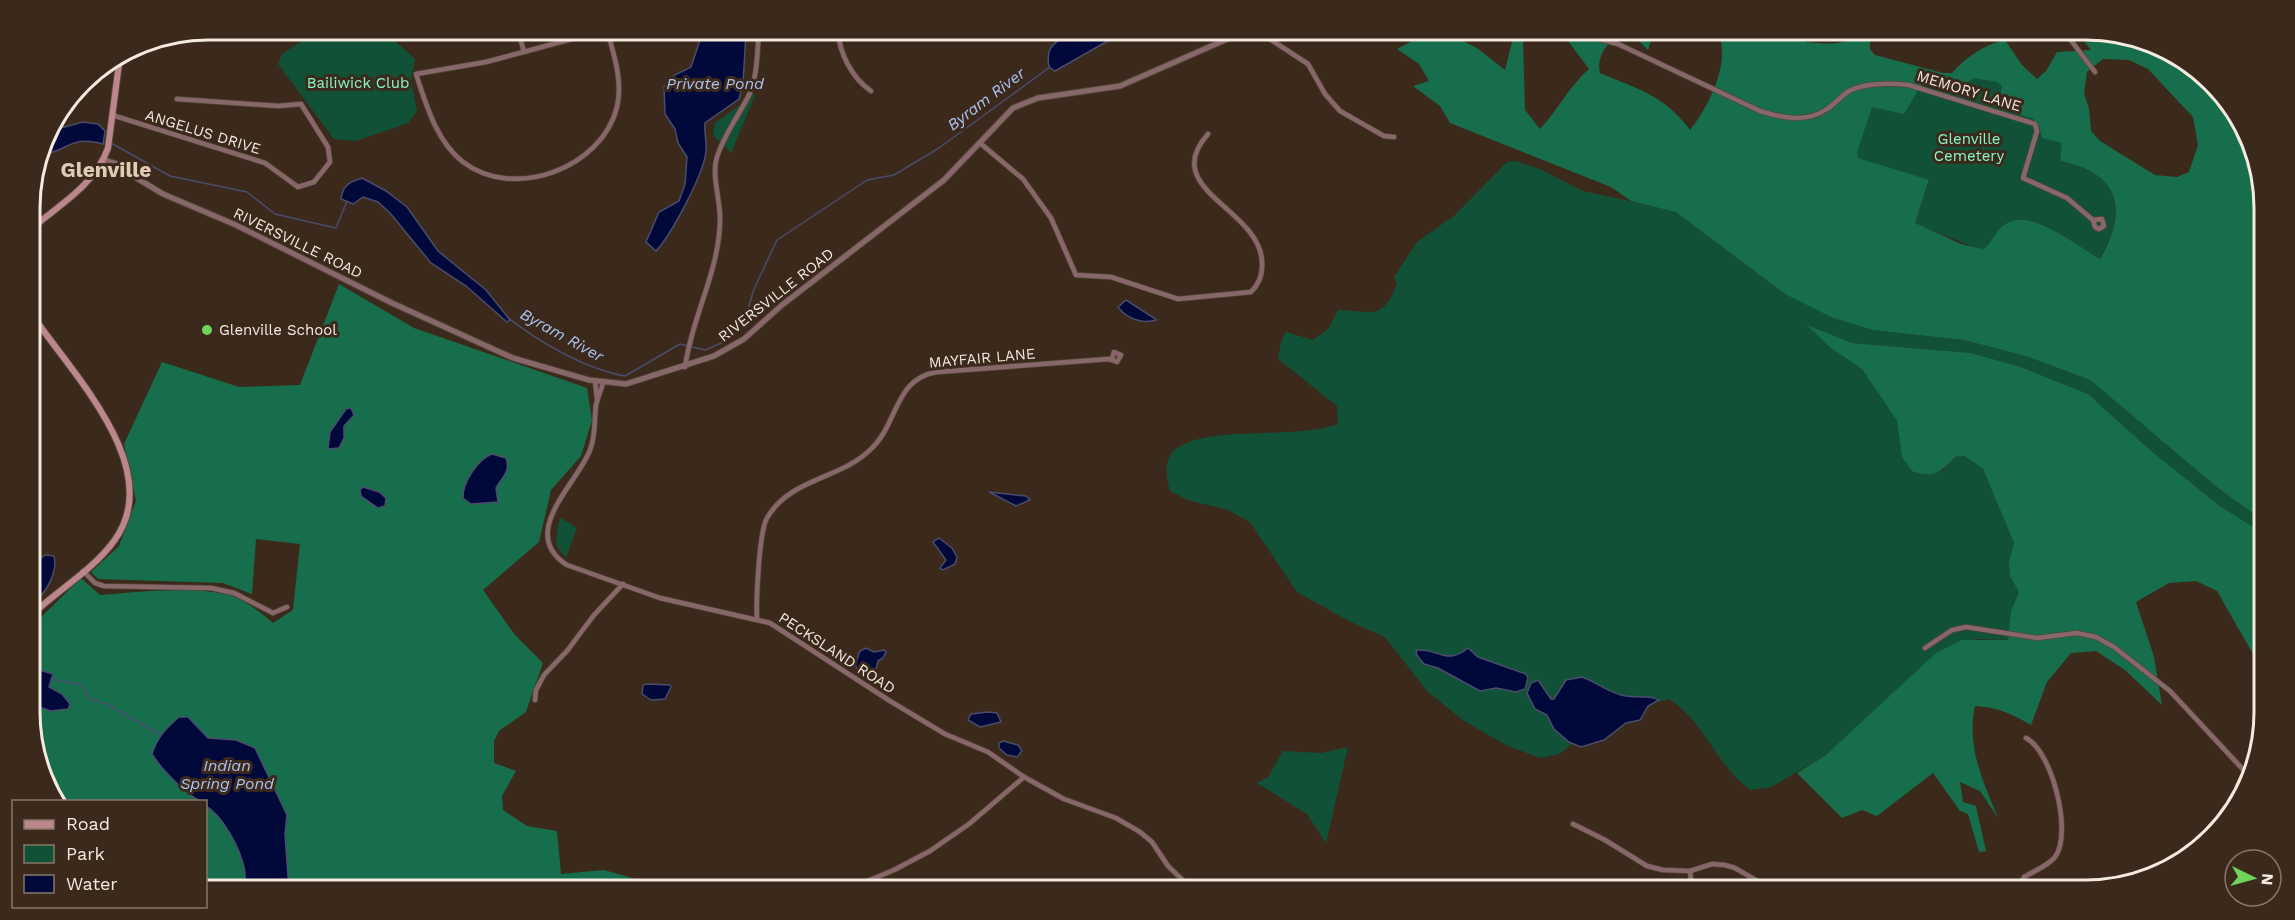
<svg xmlns="http://www.w3.org/2000/svg" width="2295" height="920" font-family="'Work Sans',sans-serif">
<style>
.green{fill:#115138}
.forest{fill:#166e4c;fill-rule:evenodd}
.water{fill:#01093b;stroke:#4a4c6c;stroke-width:1.5}
.lines{fill:none;stroke-linecap:round;stroke-linejoin:round}
.stream{stroke:#4a4c6c;stroke-width:1.5}
.minor-casing{stroke:#554537;stroke-width:6}
.tertiary-casing{stroke:#554537;stroke-width:7}
.secondary-casing{stroke:#554537;stroke-width:8}
.minor{stroke:#88676a;stroke-width:4.5}
.tertiary{stroke:#88676a;stroke-width:5}
.secondary{stroke:#bb868c;stroke-width:6}
.poi-dot{fill:#71d35e;stroke:#3b2a1b;stroke-width:2}
.labels{text-anchor:middle;dominant-baseline:central;stroke-width:6;stroke-linejoin:round;paint-order:stroke}
.park-label{font-size:15px;fill:#87f6c3;stroke:#3b2a1b}
.street-label{font-size:15px;fill:#f4eae0;stroke:#3b2a1b}
.poi-label{font-size:15px;fill:#f4eae0;stroke:#3b2a1b;text-anchor:start}
.water-label{font-size:16px;font-style:italic;fill:#abc3f5;stroke:#3b2a1b}
.district-label{font-size:21px;font-weight:bold;fill:#e0cab8;stroke:#3b2a1b}
.rim{fill:none;stroke:#f4eae0;stroke-width:3}
</style>
<rect width="100%" height="100%" fill="#3b2a1b"/>
<g class="green">
<polygon points="318,30 383,30 415,59 411,80 417,111 408,123 356,141 334,139 278,64 282,54"/>
<path d="M 1968,72 L 2011,84 L 2043,121 L 2068,141 L 2061,161 C 2121,173 2128,210 2099,260 C 2065,236 2008,190 1987,252 L 1915,224 L 1929,181 L 1853,157 L 1869,101 L 1921,76 Z"/>
<polygon points="748,92 755,95 731,153 713,135 715,123 744,102"/>
<path d="M 1516,161 L 1540,169 L 1583,191 L 1676,211 L 1785,294 L 1873,330 L 1964,340 L 2029,357 L 2090,380 L 2218,488 L 2254,514 L 2264,518 L 2264,530 L 2255,528 L 2220,506 L 2150,450 L 2088,394 L 2021,367 L 1971,353 L 1852,343 L 1809,326 L 1831,348 L 1862,369 L 1897,421 L 1902,457 L 1942,471 L 1955,457 L 1965,456 L 1983,469 L 2014,543 L 2009,561 L 2010,575 L 2019,592 L 2011,611 L 2009,640 L 1975,639 L 1890,697 L 1826,755 L 1771,787 L 1751,790 C 1717,767 1705,722 1669,699 L 1638,707 L 1573,743 L 1559,754 L 1540,758 L 1508,746 L 1464,721 L 1427,691 L 1385,637 L 1349,621 L 1297,592 L 1250,522 L 1228,510 L 1188,500 L 1170,491 C 1166,477 1163,457 1177,448 C 1211,425 1294,440 1338,424 L 1337,406 L 1278,359 L 1281,341 L 1286,332 L 1313,340 L 1328,329 L 1338,310 C 1373,311 1382,321 1397,284 L 1394,277 L 1417,242 L 1455,215 L 1507,162 Z"/>
<path d="M 560,517 L 577,528 L 566,557 C 551,544 557,535 560,517 Z"/>
<polygon points="1348,747 1326,843 1307,814 1257,783 1268,777 1283,751 1321,753"/>
</g>
<g class="forest">
<path d="M 1411,30 L 1441,30 L 1477,48 L 1505,70 L 1515,30 L 1527,30 L 1523,41 L 1525,110 L 1540,129 C 1558,110 1569,86 1589,69 L 1560,30 L 1659,30 L 1652,37 L 1648,50 C 1644,46 1638,39 1633,37 C 1613,30 1595,55 1600,73 C 1638,89 1665,96 1690,130 C 1708,108 1734,58 1716,30 L 1806,30 L 1806,42 C 1826,44 1842,46 1860,35 L 1860,30 L 1870,30 L 1870,49 L 1875,55 L 1943,73 L 1952,73 C 1965,58 1985,44 2005,40 L 2022,65 L 2037,79 L 2046,71 L 2057,52 L 2091,50 L 2075,30 L 2144,40 L 2221,91 L 2263,185 L 2264,518 L 2254,514 L 2218,488 L 2090,380 L 2029,357 L 1964,340 L 1873,330 L 1831,317 L 1785,294 L 1676,212 L 1631,201 L 1611,187 L 1450,123 L 1440,106 L 1413,86 L 1429,81 L 1419,64 L 1397,49 L 1418,38 ZM 2103,59 L 2129,60 L 2148,69 L 2193,117 L 2198,145 L 2189,172 L 2177,177 L 2155,175 L 2100,141 L 2091,131 L 2089,108 L 2084,94 L 2087,72 ZM 1974,78 L 1997,82 L 2002,86 L 1998,107 L 2033,119 L 2039,126 L 2042,138 L 2062,143 L 2060,161 C 2121,173 2128,210 2100,259 C 2077,247 2031,206 2004,225 C 1995,231 1992,244 1983,249 L 1961,244 L 1915,223 L 1929,180 L 1858,158 L 1857,152 L 1872,107 L 1904,114 C 1926,79 1917,75 1961,91 L 1967,82 Z"/>
<path d="M 339,284 L 414,328 L 587,388 L 592,420 L 581,456 L 551,490 L 539,542 L 483,590 L 515,635 L 543,663 L 526,712 L 499,731 L 494,741 L 494,763 L 516,771 L 502,796 L 503,810 L 527,826 L 557,831 L 561,874 L 604,870 L 674,890 L 206,890 L 206,802 L 61,801 L 33,746 L 33,625 L 81,578 L 100,595 C 141,592 186,586 226,594 C 243,598 260,612 273,623 L 293,610 L 300,544 L 256,539 L 252,594 L 223,583 L 98,579 L 91,572 L 119,546 L 136,501 L 124,444 L 162,362 L 239,387 L 300,385 Z"/>
<path d="M 1807,325 L 1852,343 L 1971,353 L 2021,367 L 2088,394 L 2150,450 L 2220,506 L 2255,528 L 2264,530 L 2265,675 L 2217,591 L 2196,581 L 2169,583 L 2136,602 L 2154,657 L 2162,705 L 2125,670 L 2096,651 L 2071,653 L 2047,682 L 2031,725 C 2012,714 1997,707 1975,706 C 1966,746 1983,781 1998,818 L 1980,791 L 1960,782 L 1963,802 L 1976,806 L 1986,851 L 1979,852 L 1968,814 L 1960,811 L 1933,773 L 1877,816 L 1862,810 L 1842,818 L 1797,773 L 1826,755 L 1936,653 L 1962,640 L 2008,640 L 2011,611 L 2019,592 L 2010,576 L 2009,561 L 2014,543 L 1983,469 L 1965,456 L 1955,457 C 1941,472 1933,479 1912,471 L 1902,457 L 1897,421 L 1862,369 L 1831,348 Z"/>
</g>
<g class="water">
<path d="M 1069,30 L 1127,30 L 1055,71 L 1049,67 C 1045,42 1057,46 1069,30 Z"/>
<path d="M 746,33 L 743,83 L 739,99 L 705,123 C 704,133 707,142 706,151 C 704,174 671,235 656,251 L 646,242 L 659,212 L 679,201 L 685,184 L 687,157 L 678,143 L 675,129 L 665,114 L 664,87 L 673,76 L 691,67 L 700,40 L 713,35 Z"/>
<path d="M 83,122 L 98,124 L 105,131 L 103,144 C 71,135 70,150 42,155 L 50,128 L 61,128 Z"/>
<path d="M 362,178 L 386,191 L 407,207 L 438,251 L 486,290 L 510,320 L 507,322 L 466,286 L 431,263 L 390,213 L 378,202 L 363,197 L 353,204 L 341,199 C 343,185 349,182 362,178 Z"/>
<path d="M 1126,300 L 1154,318 L 1156,320 C 1142,324 1127,319 1118,307 Z"/>
<polygon points="351,408 354,415 344,426 344,438 339,448 328,449 330,432 346,409"/>
<path d="M 492,454 L 506,458 C 511,472 502,477 496,488 L 498,502 L 471,504 L 463,498 C 462,483 478,459 492,454 Z"/>
<polygon points="363,487 379,492 386,498 385,506 378,508 361,496 360,490"/>
<polygon points="989,492 1026,496 1030,500 1016,506"/>
<polygon points="939,538 952,548 957,557 955,564 943,570 940,568 946,560 933,542"/>
<path d="M 45,555 L 54,556 C 58,569 47,596 33,600 L 32,565 Z"/>
<polygon points="866,648 874,652 884,650 886,652 883,658 878,661 876,669 863,678 855,665 860,651"/>
<path d="M 1468,648 L 1478,657 L 1526,674 L 1528,678 L 1525,689 L 1516,692 L 1496,688 L 1480,691 L 1438,668 L 1424,664 L 1416,654 L 1417,650 C 1438,648 1447,666 1468,648 Z"/>
<polygon points="33,668 53,674 49,687 62,694 70,704 68,709 51,711 33,705"/>
<path d="M 1582,677 C 1596,682 1607,691 1621,695 C 1634,699 1649,694 1659,700 L 1648,706 L 1640,720 L 1626,723 L 1604,740 L 1581,747 L 1569,742 L 1554,729 L 1547,715 L 1535,709 L 1527,693 L 1531,683 L 1538,680 L 1551,699 L 1554,699 L 1566,680 Z"/>
<polygon points="647,684 670,685 671,687 665,699 651,700 642,694 643,685"/>
<polygon points="988,712 997,713 1001,722 980,727 968,720 971,714"/>
<path d="M 179,717 L 188,717 L 208,738 L 236,740 L 255,748 L 287,815 L 285,834 L 289,890 L 247,890 C 244,881 246,875 244,867 C 239,846 223,817 206,806 L 206,802 C 191,802 160,767 152,754 C 157,738 166,728 179,717 Z"/>
<polygon points="1003,741 1018,745 1022,751 1017,757 1007,755 999,748 999,743"/>
<polygon points="624,880 644,890 611,889 613,881"/>
</g>
<g class="lines">
<g class="stream">
<polyline points="111,143 170,176 247,192 275,214 336,228 347,201"/>
<path d="M 507,317 C 539,342 585,369 625,376 L 680,344 L 705,350 L 726,341 L 746,316 L 754,289 L 777,240 L 867,180 L 894,175 L 939,148 L 1050,67"/>
<polyline points="51,679 83,685 87,694 93,700 107,704 161,735"/>
</g>
<g class="minor-casing">
<g id="minor">
<polyline points="518,30 524,52"/>
<path d="M 605,30 L 486,62 L 416,74 C 426,104 436,141 463,162 C 514,201 602,168 617,107 C 623,81 614,55 607,30"/>
<path d="M 838,30 C 839,53 852,78 871,91"/>
<polyline points="1256,30 1308,64 1325,94 1340,111 1384,136 1394,137"/>
<path d="M 1566,30 L 1618,44 L 1760,111 C 1782,118 1807,123 1827,109 C 1835,104 1841,96 1849,91 C 1867,82 1890,83 1909,85 L 2035,124 L 2037,131 L 2023,178 L 2067,198 L 2093,220 L 2095,227 L 2099,229 L 2104,226 L 2102,219 L 2093,220"/>
<polyline points="2063,30 2095,72"/>
<polyline points="112,115 265,163 298,187 314,182 330,162 328,147 301,104 278,106 177,99"/>
<path d="M 980,143 L 1023,179 L 1051,218 L 1076,275 L 1111,277 L 1178,299 L 1251,292 C 1259,284 1263,274 1262,262 C 1260,208 1158,190 1208,134"/>
<path d="M 685,367 C 692,316 719,272 720,221 C 721,199 710,175 718,154 C 725,134 738,116 748,97 C 758,77 757,52 759,30"/>
<polyline points="595,381 597,399"/>
<path d="M 603,383 C 601,390 598,397 596,405 C 594,420 596,435 590,450 C 578,483 517,533 567,565 L 660,598 L 770,623 L 890,701 L 945,734 L 988,752 L 1024,777 L 1064,799 L 1116,818 L 1140,832 L 1152,842 L 1168,866 L 1193,890"/>
<polyline points="83,571 95,583 104,586 211,588 234,593 273,613 287,607"/>
<path d="M 757,619 C 756,601 759,532 767,518 C 791,477 841,480 872,448 C 898,423 895,378 937,372 L 1109,359 L 1117,362 L 1121,355 L 1114,352 L 1112,359"/>
<polyline points="1925,648 1952,630 1966,627 2037,638 2077,633 2096,637 2114,647 2170,691 2251,778"/>
<polyline points="535,700 536,690 544,675 567,651 594,615 623,584"/>
<polyline points="1573,824 1605,840 1647,866 1663,870 1690,871 1712,864 1725,865 1735,868 1773,890"/>
<polyline points="1690,871 1692,890"/>
<polyline points="846,890 894,870 930,851 969,824 1024,777"/>
<path d="M 2019,890 L 2024,877 C 2034,871 2048,866 2055,857 C 2073,833 2052,751 2026,738"/>
</g>
</g>
<g class="tertiary-casing">
<g id="tertiary">
<polyline points="104,160 117,164 120,168 163,194 236,225 392,303 513,358 589,380 626,384 714,356 744,339 782,305 944,180 1013,108 1038,98 1120,86 1248,30"/>
<polyline points="104,160 107,164 120,168"/>
</g>
</g>
<g class="secondary-casing">
<g id="secondary">
<path d="M 31,229 C 59,205 95,185 108,148 L 120,56"/>
<path d="M 31,313 C 69,371 168,468 114,541 C 93,570 58,590 33,614"/>
</g>
</g>
<use href="#minor" class="minor"/>
<use href="#tertiary" class="tertiary"/>
<use href="#secondary" class="secondary"/>
</g>
<circle class="poi-dot" cx="207" cy="330" r="6"/>
<g class="labels">
<g class="park-label">
<text x="358" y="83">Bailiwick Club</text>
<text x="1969" y="139">Glenville<tspan x="1969" dy="17">Cemetery</tspan></text>
</g>
<g class="street-label">
<text transform="translate(1969 91) rotate(17)">MEMORY LANE</text>
<text transform="translate(203 132) rotate(17)">ANGELUS DRIVE</text>
<text transform="translate(298 243) rotate(26)">RIVERSVILLE ROAD</text>
<text transform="translate(776 295) rotate(-38)">RIVERSVILLE ROAD</text>
<text transform="translate(982 358) rotate(-5)">MAYFAIR LANE</text>
<text transform="translate(837 653) rotate(33)">PECKSLAND ROAD</text>
</g>
<g class="poi-label">
<text x="219" y="330">Glenville School</text>
</g>
<g class="water-label">
<text x="715" y="83">Private Pond</text>
<text transform="translate(986 99) rotate(-37)">Byram River</text>
<text transform="translate(562 335) rotate(29)">Byram River</text>
<text x="227" y="765">Indian<tspan x="227" dy="18">Spring Pond</tspan></text>
</g>
<g class="district-label">
<text x="106" y="169">Glenville</text>
</g>
</g>
<path d="M0 0H2295V920H0ZM208 40H2086A168 168 0 0 1 2254 208V712A168 168 0 0 1 2086 880H208A168 168 0 0 1 40 712V208A168 168 0 0 1 208 40Z" fill="#3b2a1b" fill-rule="evenodd"/>
<path class="rim" d="M208 40H2086A168 168 0 0 1 2254 208V712A168 168 0 0 1 2086 880H208A168 168 0 0 1 40 712V208A168 168 0 0 1 208 40Z"/>
<rect x="12" y="800" width="195" height="108" fill="#3b2a1b" stroke="#85776a" stroke-width="1.5"/>
<rect x="24" y="820" width="30" height="9" fill="#bb868c" stroke="#85776a" stroke-width="1.5"/>
<text x="66" y="830" font-size="18" fill="#f4eae0">Road</text>
<rect x="24" y="845" width="30" height="18" fill="#115138" stroke="#85776a" stroke-width="1.5"/>
<text x="66" y="860" font-size="18" fill="#f4eae0">Park</text>
<rect x="24" y="875" width="30" height="18" fill="#01093b" stroke="#85776a" stroke-width="1.5"/>
<text x="66" y="890" font-size="18" fill="#f4eae0">Water</text>
<g transform="translate(2253 878) rotate(95)"><circle r="28" fill="#3b2a1b" stroke="#85776a" stroke-width="1.5"/>
<path d="M0-4.5L10 22L0 15L-10 22Z" fill="#71d35e"/>
<text y="-9" font-size="16" font-weight="bold" text-anchor="middle" fill="#f4eae0">N</text>
</g>
</svg>
